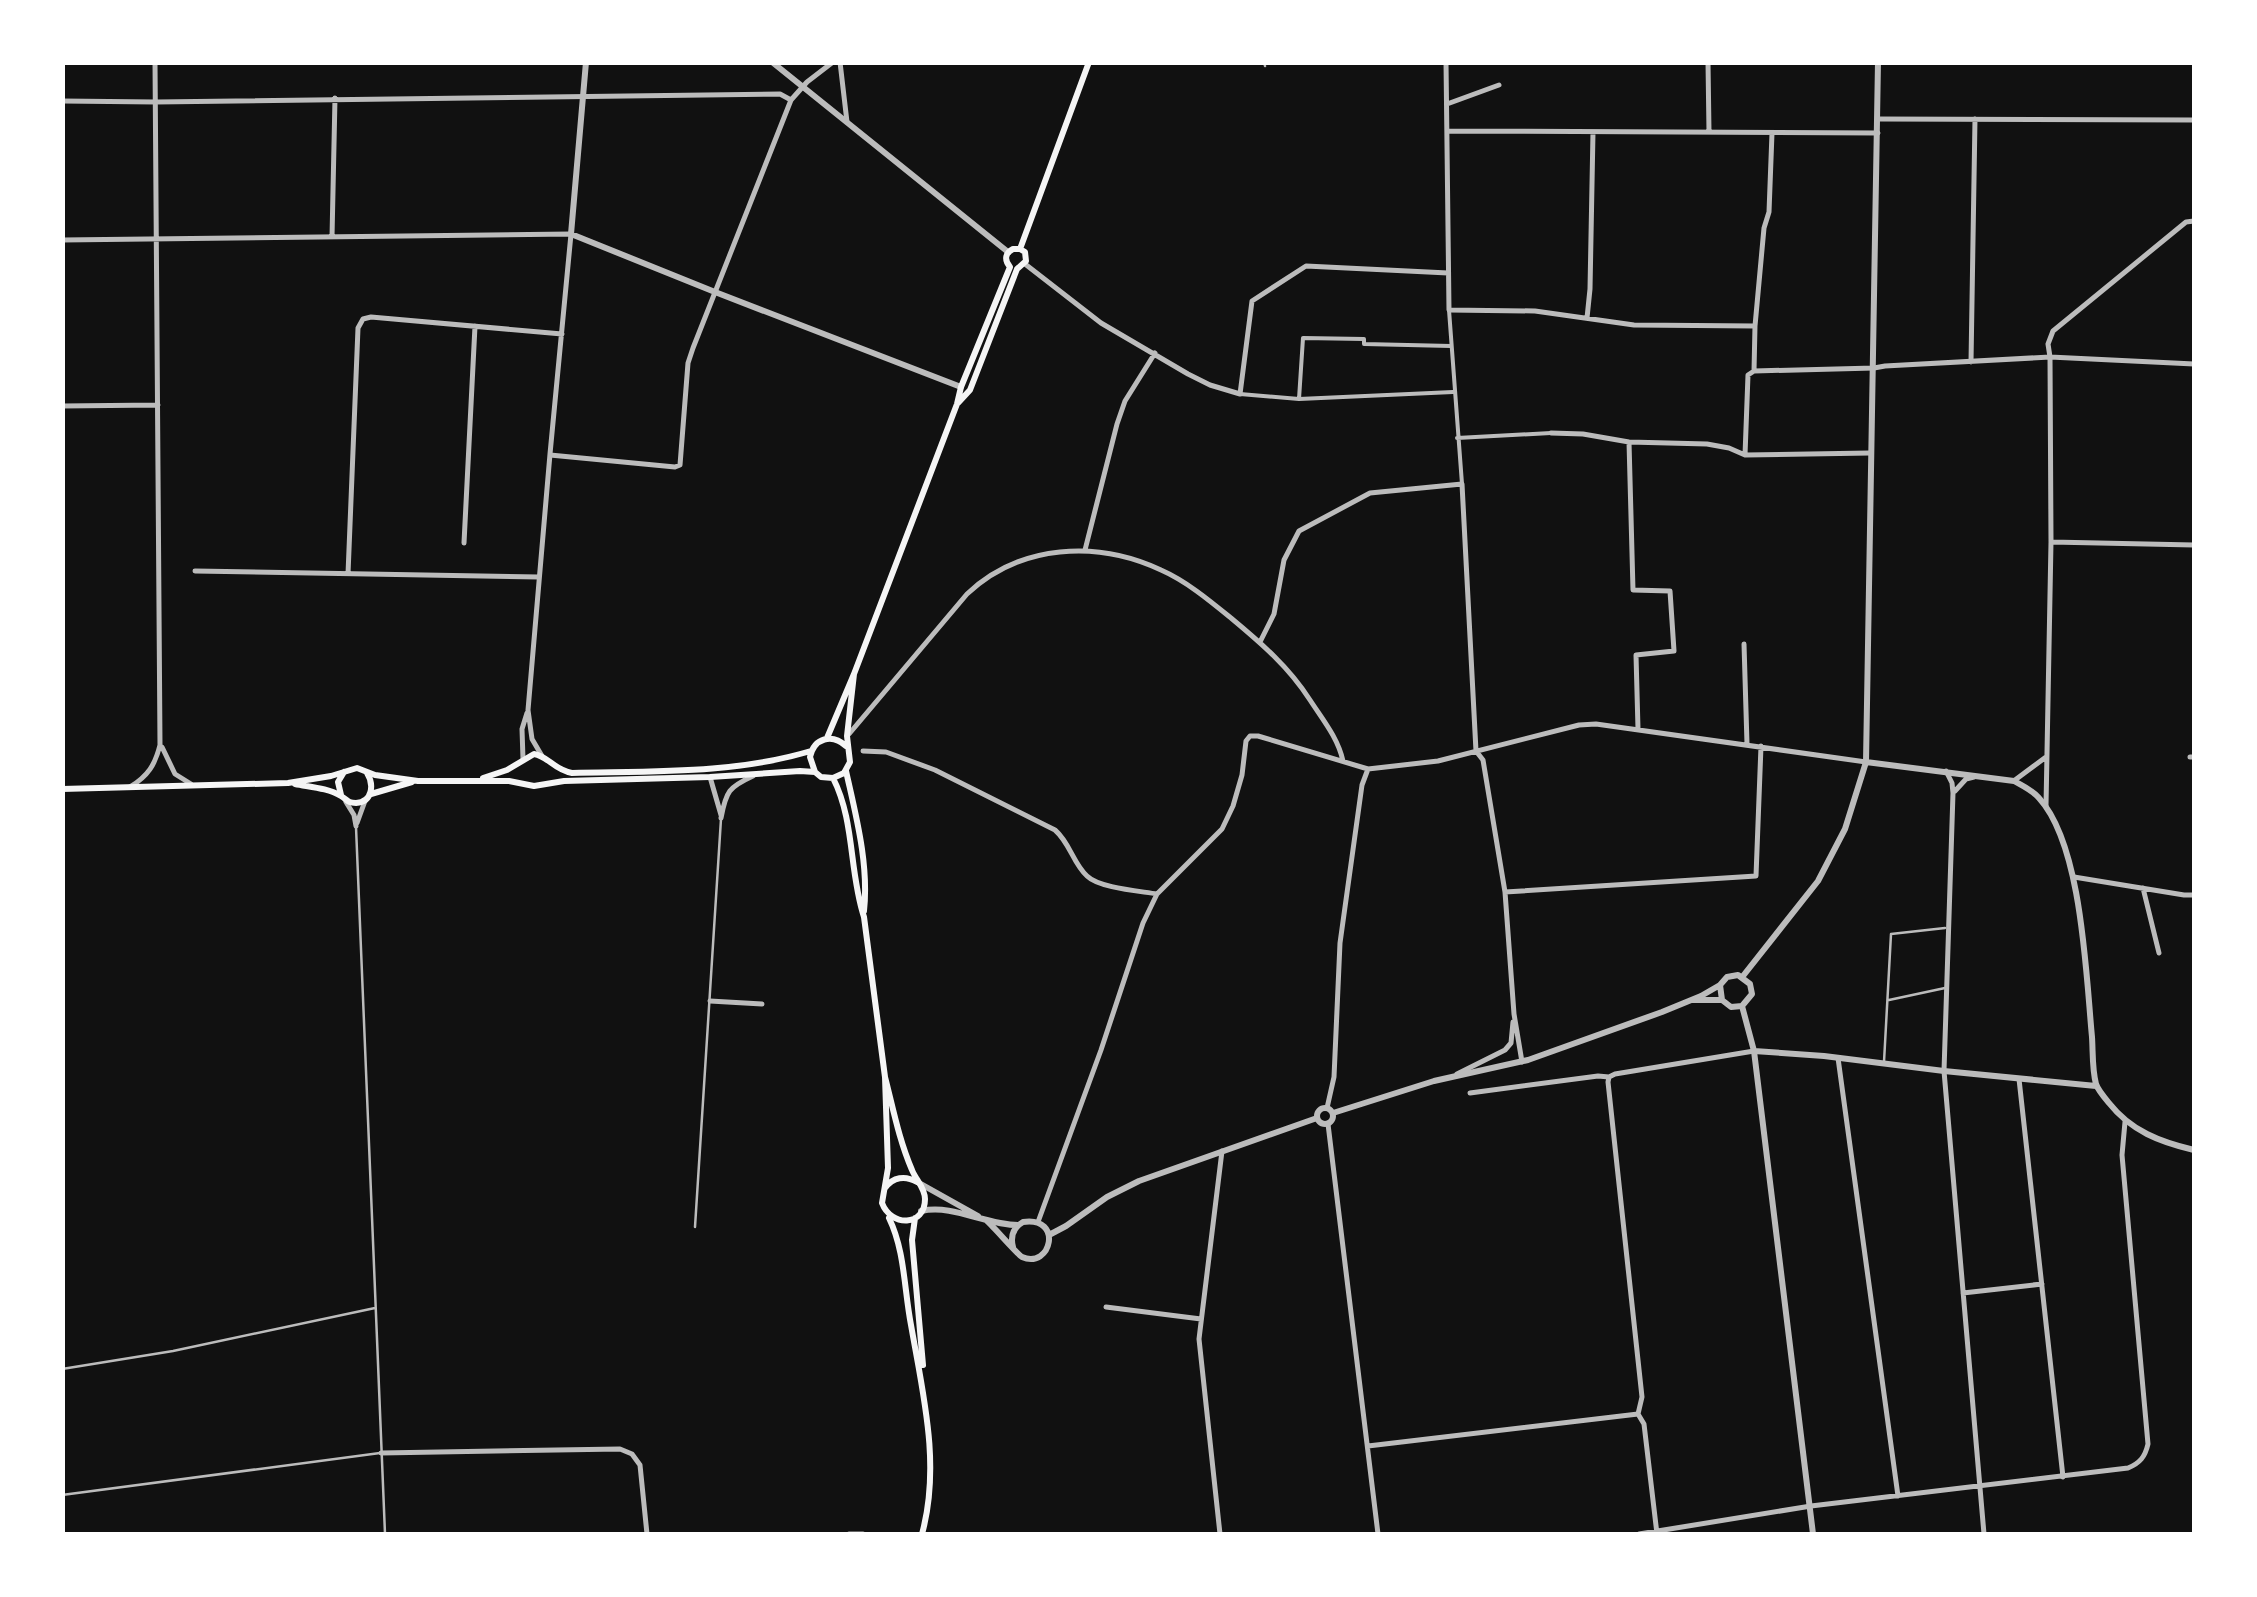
<svg xmlns="http://www.w3.org/2000/svg" width="2257" height="1597" font-family="'Fira Sans Condensed',sans-serif">
  <rect width="100%" height="100%" fill="#111"/>
  <g fill="none" stroke-linecap="round" stroke-linejoin="round">
    <path stroke="#bcbcbc" stroke-width="2.5" d="M1264,62l1,4
      M356,827l29,707
      M1889,1000l56,-12
      M1884,1062l7,-128 54,-6
      M695,1227l26,-408
      M62,1369l111,-18 202,-43
      M62,1495l318,-42"/>
    <path stroke="#bcbcbc" stroke-width="4" d="M1449,310l13,174
      M1240,394l59,5 154,-7
      M1299,399l4,-61 61,1v5l87,2
      M1457,438l94,-5"/>
    <path stroke="#bcbcbc" stroke-width="5" d="M840,62l7,60
      M1446,62l3,248 86,1 99,14 121,1
      M1708,62l1,70
      M62,101l94,1 624,-8 11,6
      M1447,104l52,-19
      M1878,119l316,1
      M1447,131l431,2
      M332,237l3,-139
      M62,240l509,-6 -21,220 -22,256 4,29 10,17
      M1025,264l76,59 87,51 22,11 30,9 12,-93 54,-35 142,7
      M1587,318l3,-29 3,-157
      M1971,362l4,-243
      M1754,371l120,-3 11,-2 165,-9 144,7
      M62,406l96,-1
      M1551,433l32,1 46,8 78,2 22,4 16,7 125,-2
      M1629,442l4,148 37,1 4,60 -38,4 2,74
      M550,455l125,12 5,-2 8,-102 5,-15 98,-248 16,-18 26,-20
      M1745,455l3,-80 6,-4 1,-45 9,-98 5,-16 3,-79
      M2051,542l143,3
      M464,543l11,-217
      M1085,550l32,-126 8,-23 30,-48
      M195,571l344,6
      M348,574l10,-246 5,-9 8,-2 191,17
      M1260,642l14,-28 10,-54 15,-29 71,-38 92,-9 14,267 7,9 22,132 9,122 8,48
      M1744,644l3,100
      M849,734l118,-140c53,-50 130,-54 194,-24 25,11 48,30 70,48 30,25 58,49 79,82 13,20 28,38 33,61
      M162,747l13,27 16,10
      M863,751l23,1 49,18 120,60c15,13 18,33 32,46 12,12 53,15 70,18
      M2190,757h4
      M523,759l-1,-30 5,-16
      M1946,771l6,12 1,10 -9,278 40,463
      M710,777l11,38
      M2015,780l31,-23
      M130,787c18,-11 25,-22 30,-42l-5,-683
      M1955,791l11,-12 8,-2
      M346,802l8,13 2,11
      M2046,806l5,-264 -1,-185 -2,-13 5,-13 133,-109 8,-1
      M721,818c5,-27 8,-31 32,-42
      M357,823l8,-22
      M2074,877l110,18h10
      M2143,888l16,65
      M1505,892l251,-16 5,-130
      M710,1001l52,3
      M1838,1058l60,438
      M1457,1074l48,-24 6,-7 2,-21
      M1609,1077l-1,5 34,315 -4,17 6,10 13,110
      M2019,1079l44,398
      M1470,1093l128,-17 11,1 6,-3 139,-23
      M1327,1108l7,-31 6,-134 22,-158 6,-16
      M1328,1124l50,410
      M1038,1222l63,-172 42,-127 14,-29 65,-65 11,-23 9,-31 4,-34 4,-5h8l110,33 70,-8 141,-36 17,-1 270,38
      M1963,1293l79,-9
      M1106,1307l95,12
      M1368,1446l270,-32
      M381,1453l239,-4 12,5 8,11 7,69
      M849,1534h14
      M1220,1534l-21,-195 23,-188
      M1639,1534l172,-28 317,-38c12,-5 17,-11 20,-24l-26,-289 3,-33"/>
    <path stroke="#bcbcbc" stroke-width="6" d="M586,62l-15,172 144,58 246,95
      M772,62l236,190
      M1866,762l148,19c9,5 18,9 25,17 43,47 47,177 53,239 1,15 0,32 4,47 2,6 8,13 13,19 22,28 51,39 85,47
      M1743,976l75,-95 27,-52 21,-67 12,-700
      M1693,1000h29l9,7 11,-1 10,-12 -2,-10 -12,-9 -11,2 -7,8 2,15
      M1742,1006l12,45 59,483
      M1754,1051l70,5 120,15 152,15
      M1317 1116a8 8 0 1 1 16 0a8 8 0 1 1-16 0Z
      M1333,1113l101,-32 94,-21 134,-48 39,-16 19,-11
      M919,1183l59,33
      M921,1211c33,-7 64,14 97,14
      M987,1221c7,6 30,33 35,36 29,13 42,-41 1,-35 -10,6 -13,14 -10,25
      M1049,1235l17,-9 41,-29 32,-16 178,-63"/>
    <path stroke="#f5f5f5" stroke-width="6" d="M958,403l12,-13 47,-121 9,-8 -1,-9 -5,-3 69,-187
      M827,738l27,-64 103,-270 4,-17 49,-120c-6,-7 -5,-14 3,-18h7
      M846,771c10,45 23,93 18,140
      M815,772l-5,-15c4,-19 22,-24 36,-11
      M483,778l24,-8 27,-16c14,2 20,16 38,19 81,-2 162,1 239,-22
      M833,778c22,43 16,94 31,139l21,160 3,91 -6,35c9,24 43,24 43,-4 0,-11 -9,-19 -13,-29 -13,-30 -19,-62 -27,-93
      M295,784c15,3 33,4 46,12 7,4 6,7 15,7 17,-1 18,-19 11,-30
      M62,789l226,-6 43,-7 26,-8 18,7 43,6h91l25,5 30,-5 146,-4 90,-6 15,1 6,5 12,1 11,-5 6,-11 -3,-26 7,-62
      M371,794l41,-12
      M341,795l-3,-13 6,-10
      M885,1188c8,-11 20,-13 32,-6
      M889,1218c16,33 15,71 22,107 12,69 30,140 11,209
      M915,1218l-3,22 11,125"/>
  </g>
  <rect width="2257" height="1597" fill="none" stroke="#ffffff" stroke-width="130"/>
</svg>
